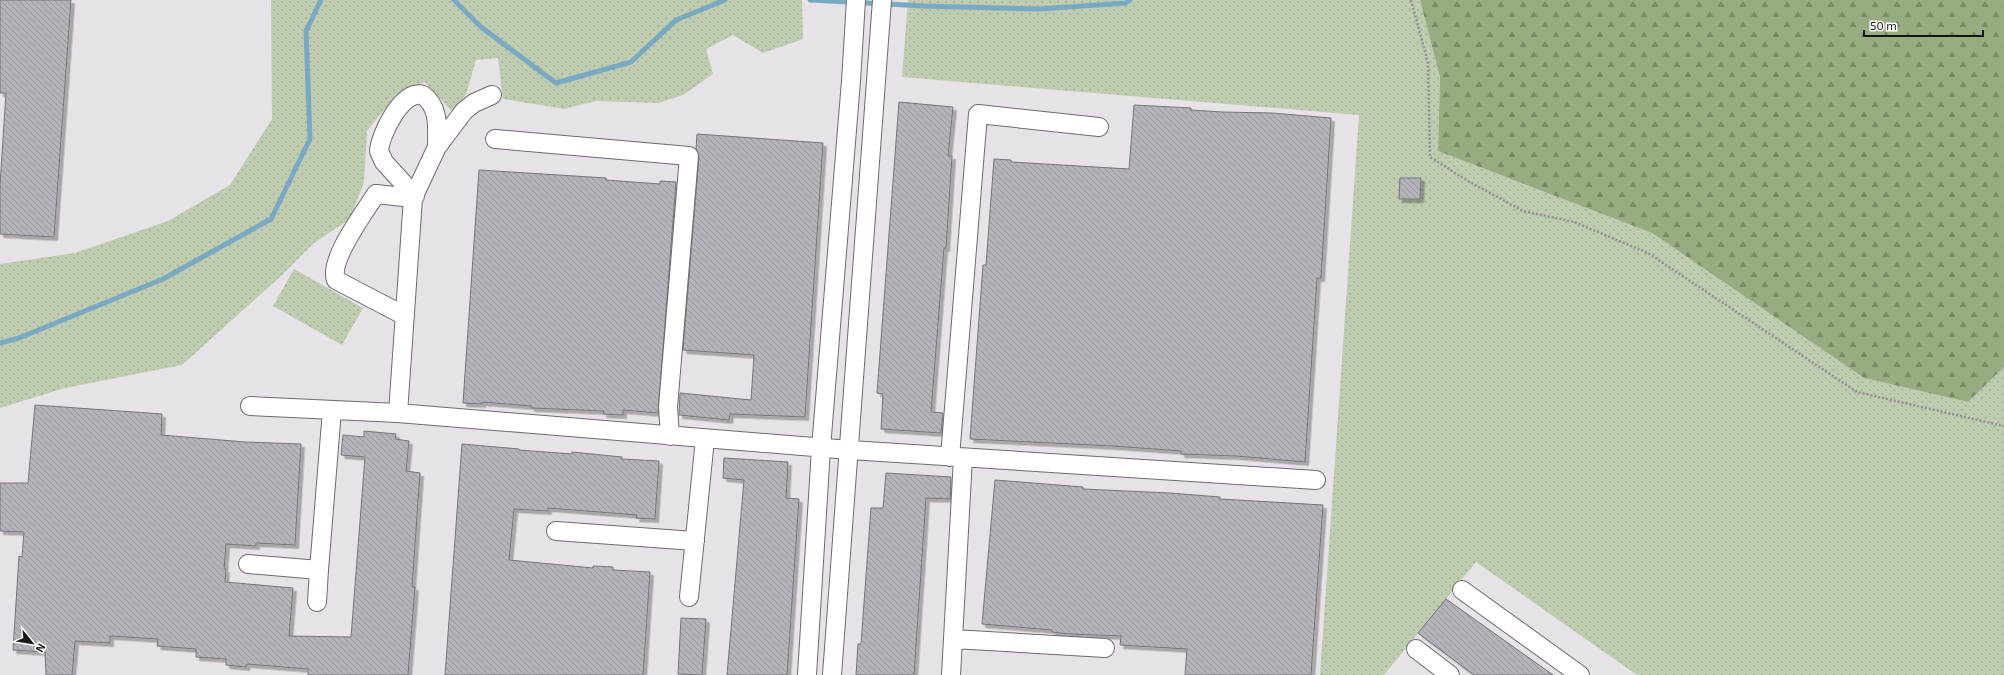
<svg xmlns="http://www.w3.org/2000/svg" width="2004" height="675" font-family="'Exo 2',sans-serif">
  <defs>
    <pattern id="grass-dots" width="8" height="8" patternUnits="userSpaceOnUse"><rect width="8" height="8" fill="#bfccb0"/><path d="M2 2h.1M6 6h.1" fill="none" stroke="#a3ae97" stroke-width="1.8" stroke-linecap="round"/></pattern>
    <pattern id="forest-firs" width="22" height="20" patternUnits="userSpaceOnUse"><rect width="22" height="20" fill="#98ac81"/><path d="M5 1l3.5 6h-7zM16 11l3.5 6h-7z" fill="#7b8b69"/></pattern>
    <pattern id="building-back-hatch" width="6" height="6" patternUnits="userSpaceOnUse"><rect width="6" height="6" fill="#b5b3ba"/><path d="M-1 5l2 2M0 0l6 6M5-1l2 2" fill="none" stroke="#9b999f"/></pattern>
    <filter id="shadow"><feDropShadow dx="3.5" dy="3.5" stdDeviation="0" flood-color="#0004"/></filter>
  </defs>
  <rect width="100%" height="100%" fill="#e7e2e7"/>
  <path fill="url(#grass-dots)" d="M271,0h531l1,39 -40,14 -30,-18 -27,14 7,25 -30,21 -25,8 -62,-2 -32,8 -61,-10 -5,-41 -22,2 -17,59 -34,-37 -28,12 -30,37 -3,51 -14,37 -36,24 -34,34 -98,88 -117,23 -65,20v-144l75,-11 93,-32 62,-36 42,-66z
    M908,0h512l20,77 -2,74 214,82 212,145 104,24 36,-35v308h-367l-161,-113 -92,113h-64l39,-560 -457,-38z
    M294,269l69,39 -21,37 -69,-39z"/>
  <path fill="url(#forest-firs)" d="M1420,0h584v367l-36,35 -104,-24 -212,-145 -214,-82 2,-74z"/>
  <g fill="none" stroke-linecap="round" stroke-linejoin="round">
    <path stroke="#7aa9c4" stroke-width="5" d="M454,0l27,27 75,56 75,-21 45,-42 49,-20
      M810,0l114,6 115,3 87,-6 4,-3
      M0,343l19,-5 144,-59 108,-60 39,-80 -4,-108 15,-31"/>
  </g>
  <path fill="url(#building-back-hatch)" stroke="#75747a" filter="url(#shadow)" d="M0,0h71l-17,237 -54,-3v-49l6,-92h-6z
    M899,102l54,5 -5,49h4l-6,92h-2l-13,164 12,1 -2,20 -60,-4 2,-35 -6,-1z
    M1134,105l57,3v2l31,2 50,1 59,5 -10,160h-4l-12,184 -69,-6 -55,-2v-3l-68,-5 -143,-7 13,-174h3l8,-106 17,1v2l118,7z
    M697,134l126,9 -18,274 -75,-3 -1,6 -50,-5 1,-22 71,7 3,-45 -71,-5 16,-193 -3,-8z
    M479,170l127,8v2l54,4v-3l16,1 -18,231 -35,-3v5l-20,-1 1,-3 -73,-3v-2l-49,-4v2l-19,-1z
    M1400,178h21l-1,21h-21z
    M35,405l127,9 -1,21 84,7 56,2 -6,101 -39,-2v3l-30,-2 -2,25h2l-1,13 68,6 -4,48 62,1 14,-180 -24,-2 2,-20 21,2v-6l32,3 -1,5 14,2 -3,30 14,2 -8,114h3l-7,88h-100v-6l-61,-5 -1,3 -20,-2v-6l-30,-2v-8l-39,-3 1,-7 -48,-3v7l-35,-2 -3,34h-26l-1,-23 -32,-2 6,-94 3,1 2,-25 -24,-1v-48h28z
    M462,444l57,5v1l53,4v-2l50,5v2l37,2 -4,58 -19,-1 1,-3 -89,-7v3l-34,-2 -5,51 84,8v-2l20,1v3l37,2 -7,103h-198z
    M724,458l64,4 -2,36 13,1 -12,176h-60l17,-195 -21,-2z
    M886,473l65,4 -1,22 -24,-1 -12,177h-58l2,-31h3l10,-136h12z
    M995,480l88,7v2l87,4 50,4v2l103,6 -12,170h-126l2,-26 -67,-4 1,-9 -51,-2 -18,-2v-2l-70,-6z
    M1446,599l107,76h-79l-56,-42z
    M681,618l25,1 -4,56 -24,-1z"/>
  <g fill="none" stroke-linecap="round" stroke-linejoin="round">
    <g stroke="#6e6a6f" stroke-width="20">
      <path id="minor" d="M495,139l194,17 -21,251 2,29
        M415,196l-31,-34 -5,-11c1,-16 23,-62 44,-56 17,13 14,32 14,52
        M405,316l-69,-36c-8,-20 29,-68 40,-86l37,4
        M250,406l148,7 452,37 466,30
        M398,413l15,-215 24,-51 27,-36 10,-8 18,-8
        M950,457l28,-343 121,13
        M556,531l139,10
        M248,564l71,6 13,-160
        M1462,590l118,85
        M689,597l16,-158
        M317,602l2,-32
        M953,639l152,9
        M1416,649l34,26
        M807,675l14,-227 30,-367 5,-81
        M832,675l50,-675
        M951,675l12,-217"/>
    </g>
    <path stroke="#938f93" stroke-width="2.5" stroke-dasharray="2 2" stroke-linecap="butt" d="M1411,0l17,63 2,94 38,24 55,30 51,11 74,31 209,139 147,34"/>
    <use href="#minor" stroke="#fff" stroke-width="18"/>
  </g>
  <g transform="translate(32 643) rotate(120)" stroke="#ffffff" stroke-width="3" paint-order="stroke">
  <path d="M0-3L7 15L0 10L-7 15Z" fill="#181618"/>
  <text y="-6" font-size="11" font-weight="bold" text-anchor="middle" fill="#181618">N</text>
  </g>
  <path d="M1864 30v6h119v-6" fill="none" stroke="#181618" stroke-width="2"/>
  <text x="1870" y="30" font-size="12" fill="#181618" stroke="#ffffff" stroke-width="3" paint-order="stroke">50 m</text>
</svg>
